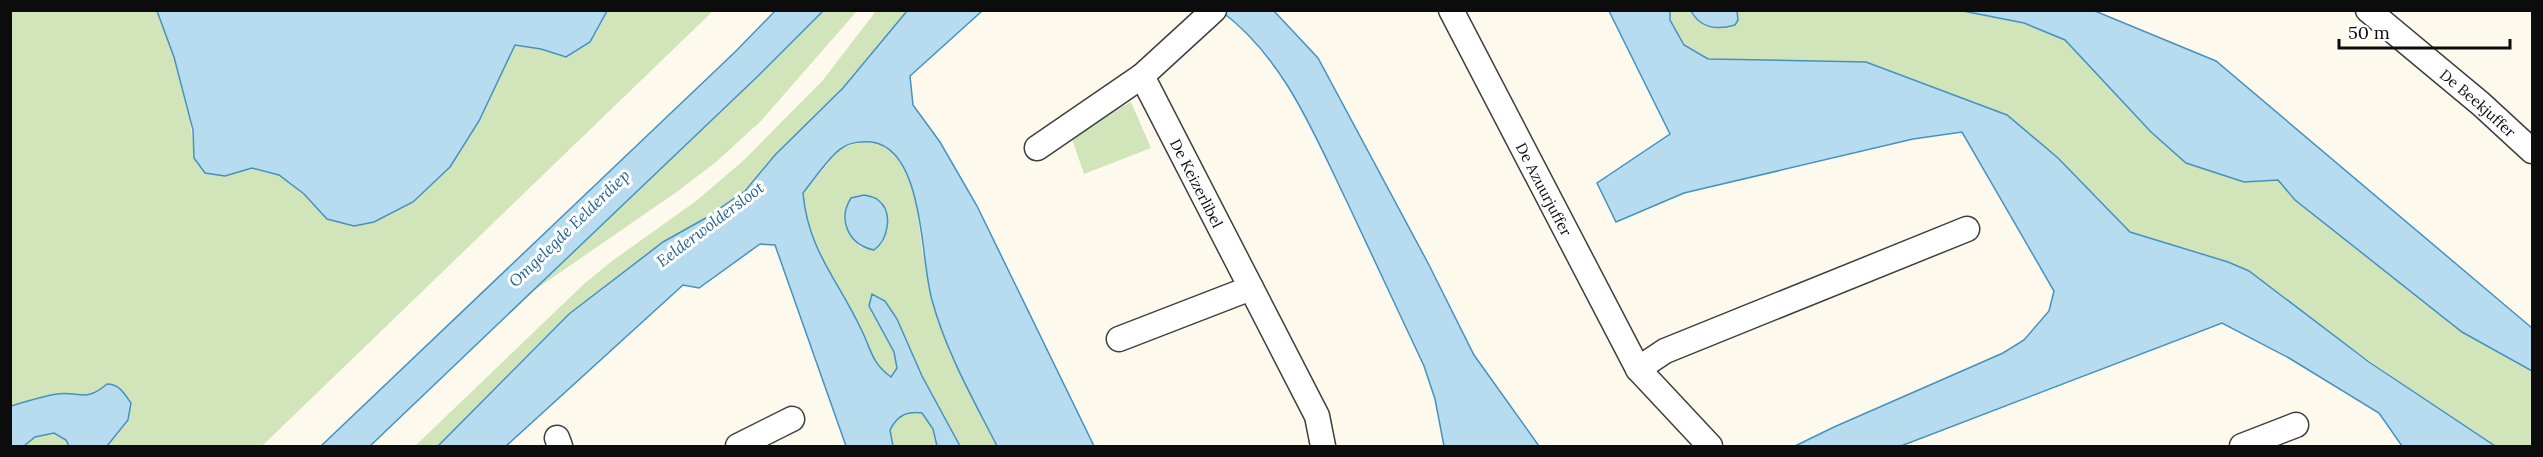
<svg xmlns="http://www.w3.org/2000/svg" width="2543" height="457" font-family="Lora,serif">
  <rect width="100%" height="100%" fill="#fdfaed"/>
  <path fill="#d1e4ba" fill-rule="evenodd" d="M823,10l34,1 -96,110 -45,41 -38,29 -152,105 232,-220z
    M11,11h146c18,47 35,96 37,147l31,18c8,-2 19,-8 27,-8 30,-1 57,31 75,51l152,-98 36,-76 26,4 25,7 24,-14 17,-31h106l-451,435h-155l21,-26 -21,-36c-22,19 -27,7 -50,10 -15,2 -31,8 -46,12z
    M876,11h31l-64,77 -68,67 -30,36 -41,28 -41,23 -94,72 -131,132h-23l169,-162 28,-23 84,-60 48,-41 79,-80z
    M1670,11h21l3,5 44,4 -1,-9h226l61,12 41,17 86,92 93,50 34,-2 17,20 167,132 70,39v75h-37l-8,-3 -259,-181 -98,-30 -34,-36 -230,-134 -158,-3 -24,-14 -14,-25z
    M1131,102l20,46 -67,26 -14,-41z
    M863,141l21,3 20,22 12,30 6,54 26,99 49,97h-37l-38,-70 -25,-57 -13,13 10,20 3,16 -6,9 -13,-10 -16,-36 -47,-84 -9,-25 -3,-29 38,-45zM864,195l14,4 8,12 -25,37 -11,-12 -6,-16z
    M911,412l11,1 11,16 4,17h-44l-3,-16 6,-11z
    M54,433l12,7 3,6h-45l11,-9z"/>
  <path fill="#b7dcf0" stroke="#4592c0" stroke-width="1.5" d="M157,11h450l-17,31 -24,15 -25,-8 -26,-4 -36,76 -29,46 -37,35 -39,20 -20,4 -27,-7 -23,-25 -25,-19 -27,-7 -27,8 -20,-3 -11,-15 -1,-28 -19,-73z
    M775,11h48l-65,65 -388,370h-49l414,-394z
    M907,11h75l-72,65 3,29 27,37 37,64 117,240h-97c-24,-47 -51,-94 -65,-146 -12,-40 -7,-150 -60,-158 -9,-1 -22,0 -30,6 -11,6 -30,34 -39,45 5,58 36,88 59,138 10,21 10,32 29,46l6,-9 -3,-16 -25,-46 3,-12 13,7 12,18 25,57 38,70h-23l-4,-17 -11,-16c-16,-2 -25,3 -32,17l3,16h-47l-71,-201 -15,-1 -61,44 -16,-3 -177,161h-68l131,-132 94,-72 41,-23 41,-28 30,-36 68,-67z
    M1221,11h53l44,47 110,205 46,92 65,91h-95l-9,-47 -11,-33c-25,-54 -51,-108 -76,-162 -34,-70 -63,-145 -127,-193z
    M1609,11h61v9l14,25 24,14 158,3 141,53 51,43 72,74 98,30 21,9 120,91 126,84h-93l-23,-33 -90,-55 -67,-35 -321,123h-106l39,-19 169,-74 21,-13 25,-29 5,-20 -92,-159 -49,7 -229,54 -68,29 -19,-39 73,-49z
    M1691,11h46l1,9 -3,5c-17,5 -34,4 -44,-14z
    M1963,11h132l121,50 316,267v43l-70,-39 -167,-132 -17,-20 -34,2 -58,-19 -35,-31 -86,-92 -41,-17z
    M864,195c4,1 11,2 14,5 16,12 10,40 -4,50 -25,-5 -37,-30 -23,-52z
    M107,384c12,0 17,9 24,19l-3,17 -21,26h-38l-3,-6 -12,-7 -19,4 -11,9h-13v-40c15,-4 31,-10 46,-12 23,-3 28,9 50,-10z"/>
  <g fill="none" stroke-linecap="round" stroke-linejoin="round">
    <g stroke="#3f3f3f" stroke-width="27">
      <g id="minor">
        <path id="s1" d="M1214,10l-72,66 175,340 6,30"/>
        <path id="s2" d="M1451,10l187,359 72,77"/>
        <path id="s3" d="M2368,10l113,94 51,47"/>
        <path d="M1037,148l105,-72"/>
        <path d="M1119,339l132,-51"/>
        <path d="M1638,369l27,-18 302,-122"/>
        <path d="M557,438l3,8"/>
        <path d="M738,446l54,-27"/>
        <path d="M2242,446l54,-21"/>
      </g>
    </g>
    <use href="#minor" stroke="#fff" stroke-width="24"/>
  </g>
  <g text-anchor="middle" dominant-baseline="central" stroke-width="6" stroke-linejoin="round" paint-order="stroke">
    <g font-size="15" fill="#0c0c0c" stroke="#fff">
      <text stroke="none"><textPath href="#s3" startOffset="144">De Beekjuffer</textPath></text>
      <text stroke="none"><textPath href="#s1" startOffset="218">De Keizerlibel</textPath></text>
      <text stroke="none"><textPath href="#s2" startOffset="202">De Azuurjuffer</textPath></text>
    </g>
    <g font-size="16" font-style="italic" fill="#226492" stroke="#fff">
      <text transform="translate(710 224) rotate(-37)">Eelderwoldersloot</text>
      <text transform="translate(569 228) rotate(-44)">Omgelegde Eelderdiep</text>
    </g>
  </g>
  <rect width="2543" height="457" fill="none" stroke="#0c0c0c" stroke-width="24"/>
  <path d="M2339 39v9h171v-9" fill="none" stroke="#0c0c0c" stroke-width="3"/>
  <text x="2348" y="39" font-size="18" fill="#0c0c0c" stroke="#ffffff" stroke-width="4.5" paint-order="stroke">50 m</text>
</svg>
